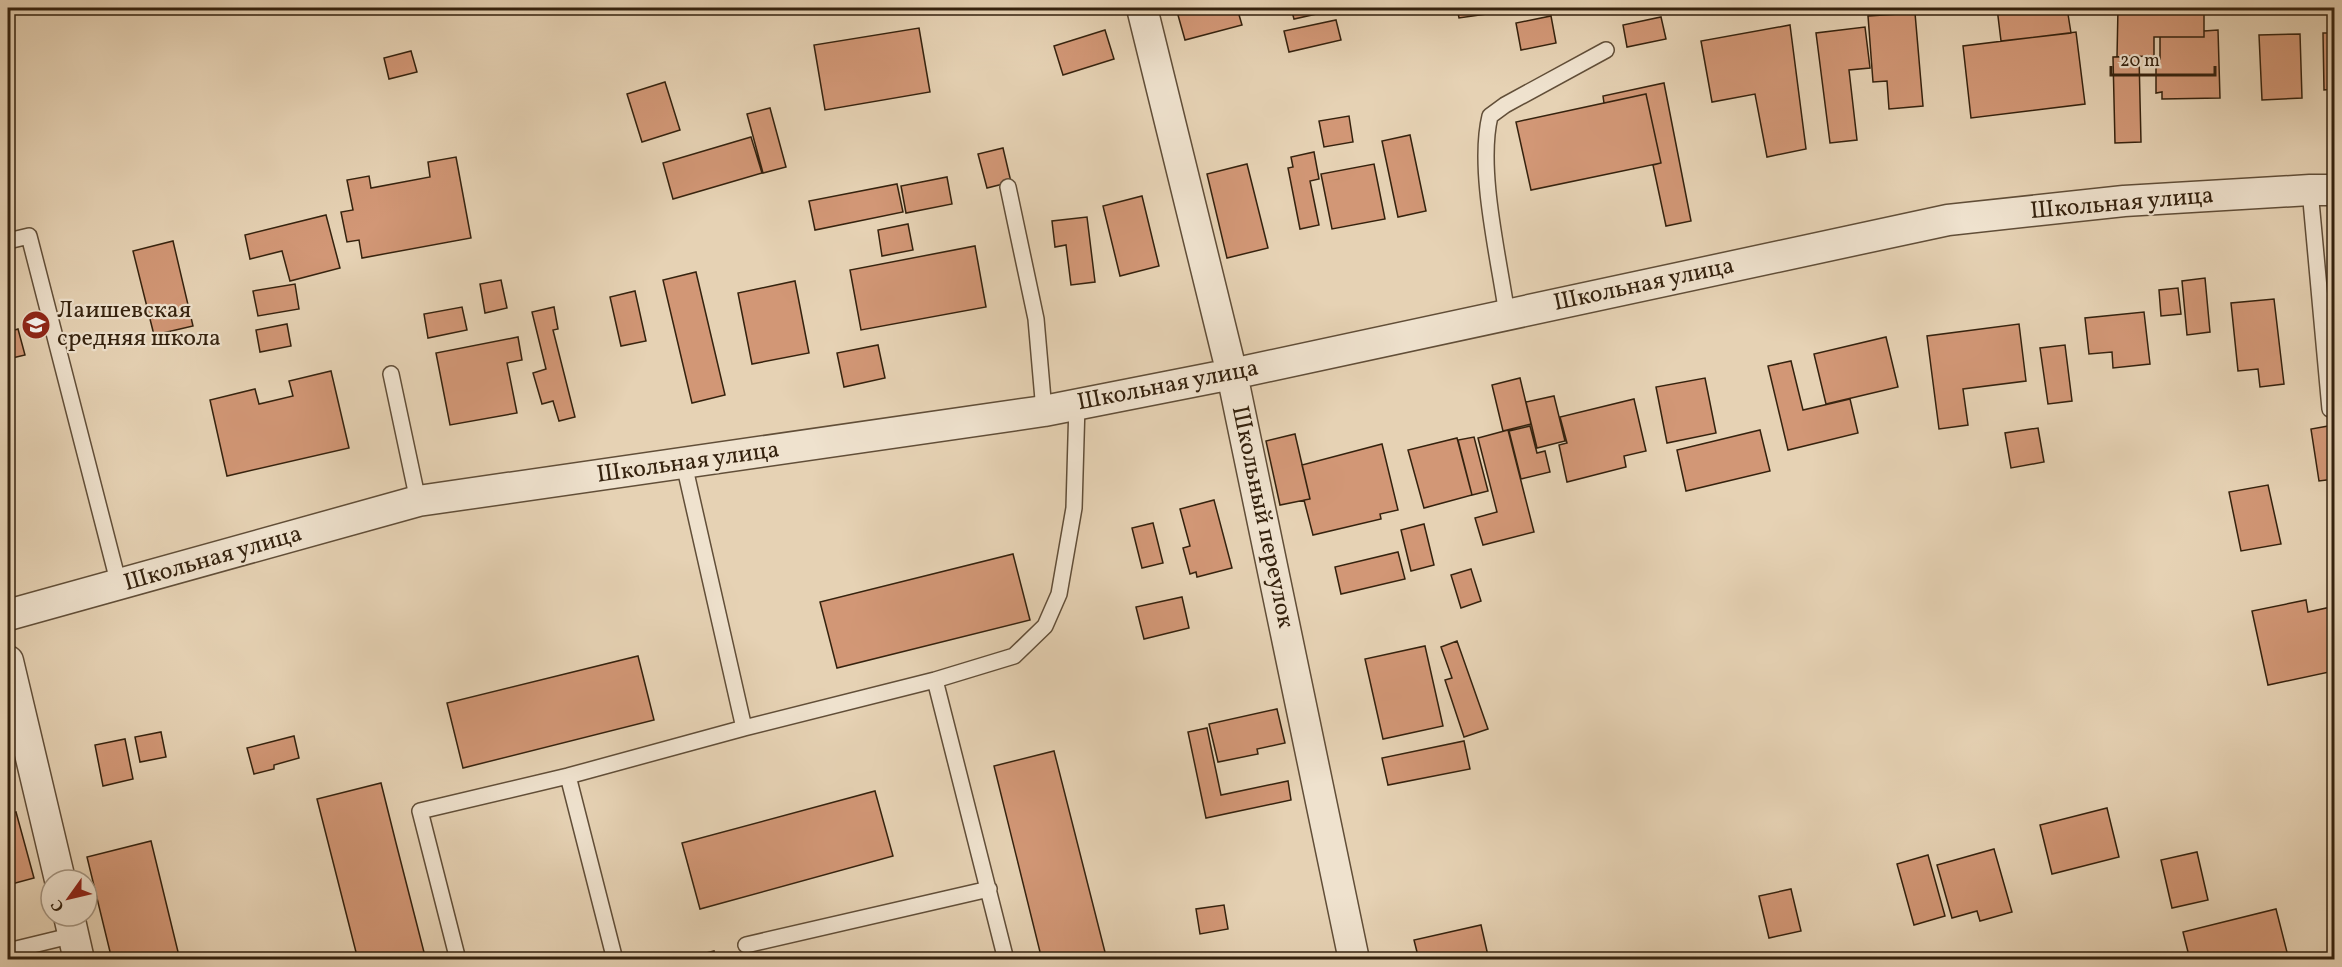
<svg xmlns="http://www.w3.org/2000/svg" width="2342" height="967" font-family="Vollkorn,serif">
  <rect width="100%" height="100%" fill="#e6d2b4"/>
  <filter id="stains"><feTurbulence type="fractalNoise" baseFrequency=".00333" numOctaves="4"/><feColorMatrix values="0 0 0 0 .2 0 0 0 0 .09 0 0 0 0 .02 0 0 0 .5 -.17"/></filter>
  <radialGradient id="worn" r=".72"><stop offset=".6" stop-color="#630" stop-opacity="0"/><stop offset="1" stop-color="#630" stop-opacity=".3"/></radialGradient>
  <path fill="#d29776" stroke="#35220e" stroke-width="1.5" d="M1176,8h61l5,17 -57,15z
    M1291,8h52l-49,11z
    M1457,8h28l1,6 -27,4z
    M1997,8h70l4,25 -70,8z
    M2118,8h86v29h-50v19l-37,1z
    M1915,13l8,93 -34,3 -2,-28 -14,1 -5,-66z
    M1551,16l5,27 -35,7 -5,-27z
    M1661,17l5,22 -39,8 -4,-22z
    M1336,20l5,20 -52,12 -5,-21z
    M1790,25l16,124 -39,8 -12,-63 -43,8 -11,-61z
    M1865,27l5,41 -21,2 8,70 -27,3 -14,-110z
    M919,28l11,64 -105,18 -11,-65z
    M1105,30l9,29 -51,16 -9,-29z
    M2218,30l2,68 -58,1v-7l-6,1v-34h4v-22h44v-6z
    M2076,32l9,72 -114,14 -8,-72z
    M2323,33h11v56l-10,1z
    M2300,34l2,64 -40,2 -3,-65z
    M411,51l6,21 -28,7 -5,-21z
    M2139,56l2,86 -26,1 -2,-86z
    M665,82l15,48 -38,12 -15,-48z
    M1664,83l27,138 -25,5 -13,-61 8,-2 -15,-69 -42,9 -1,-7z
    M1646,94l15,69 -130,27 -15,-68z
    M770,108l16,59 -23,6 -16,-59z
    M1349,116l4,26 -29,5 -5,-26z
    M1410,135l16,76 -28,6 -16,-76z
    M751,137l11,36 -89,26 -10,-36z
    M1003,148l8,34 -24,6 -9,-34z
    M1314,152l5,27 -9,2 9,44 -19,4 -12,-61 5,-1 -2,-10z
    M456,157l15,81 -109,20 -3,-18 -12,2 -6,-30 12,-2 -6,-30 22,-4 2,12 59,-11 -2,-15z
    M1247,164l21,84 -41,10 -20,-84z
    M1374,164l11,55 -53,10 -11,-55z
    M947,177l5,27 -46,9 -5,-27z
    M897,184l6,28 -88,18 -6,-29z
    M1142,196l17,70 -39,10 -17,-70z
    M326,215l14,53 -50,13 -8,-30 -32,8 -5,-24z
    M1087,217l8,65 -24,3 -5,-40 -11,2 -3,-26z
    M908,224l5,26 -31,6 -4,-26z
    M173,241l20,85 -39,9 -21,-84z
    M975,246l11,61 -125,23 -11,-60z
    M696,272l29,123 -33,8 -29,-123z
    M2205,278l5,54 -23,3 -5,-54z
    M501,280l6,28 -22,5 -5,-29z
    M795,281l14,72 -57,11 -14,-71z
    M295,284l4,25 -41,7 -5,-25z
    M2178,288l3,26 -20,2 -2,-26z
    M635,291l11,50 -25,5 -11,-49z
    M2274,299l10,85 -24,3 -2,-18 -20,2 -7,-68z
    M462,307l5,23 -39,8 -4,-24z
    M554,307l4,22 -5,1 22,87 -16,4 -6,-20 -11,3 -9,-31 13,-4 -14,-57z
    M2144,312l6,52 -37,4 -1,-16 -23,2 -4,-36z
    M287,324l4,22 -31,6 -4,-22z
    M2019,324l7,57 -63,8 5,36 -29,4 -12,-93z
    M18,329l7,26 -17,4v-27z
    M518,337l4,23 -15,3 10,50 -67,12 -14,-72z
    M1886,337l12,50 -72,17 -12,-50z
    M878,345l7,33 -41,9 -7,-34z
    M2065,345l7,56 -24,3 -8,-56z
    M1791,361l12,49 47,-11 8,34 -70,17 -20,-84z
    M331,371l18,77 -122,28 -17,-76 45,-11 4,15 34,-8 -4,-15z
    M1520,378l11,46 -28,7 -11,-46z
    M1705,378l11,55 -49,10 -11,-56z
    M1554,396l11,45 -28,7 -11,-46z
    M1634,399l12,52 -22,5 2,11 -59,15 -8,-37 8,-2 -7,-26z
    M2334,425v54l-15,2 -8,-52z
    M1530,426l7,27 8,-2 5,21 -29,7 -12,-48z
    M2038,428l6,34 -33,6 -6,-35z
    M1508,430l26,102 -51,13 -8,-27 22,-6 -19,-74z
    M1760,430l10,41 -84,20 -9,-41z
    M1295,434l15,65 -30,6 -14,-64z
    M1474,437l14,54 -16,4 -14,-55z
    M1457,438l15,57 -48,13 -16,-58z
    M1382,444l16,66 -18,4 1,5 -68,16 -9,-35 6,-1 -8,-34z
    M2268,485l13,59 -40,7 -12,-59z
    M1214,500l18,68 -35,9 -1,-5 -6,2 -7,-26 7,-2 -10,-37z
    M1153,523l10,40 -21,5 -10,-40z
    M1424,524l10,41 -23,6 -10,-41z
    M1398,552l7,27 -64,15 -6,-27z
    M1013,554l17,66 -193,48 -17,-66z
    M1471,569l10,32 -20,7 -10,-33z
    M1182,597l7,31 -45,11 -8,-32z
    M2306,600l2,12 23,-5 3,16v48l-66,14 -16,-74z
    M1457,641l31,88 -24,8 -19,-57 7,-2 -11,-31z
    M1425,646l18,80 -60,13 -18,-80z
    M638,656l16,64 -191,48 -16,-65z
    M1277,709l8,34 -28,6 1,5 -40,8 -9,-38z
    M1207,728l14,67 67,-14 3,19 -85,18 -18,-86z
    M161,732l5,25 -26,5 -5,-25z
    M294,736l5,22 -25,7v4l-20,5 -7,-26z
    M125,739l8,40 -30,7 -8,-41z
    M1464,741l6,28 -82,16 -6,-27z
    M1054,751l53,209h-65l-48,-194z
    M381,783l15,60 30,117h-68l-41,-161z
    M875,791l18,65 -193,53 -18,-66z
    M2107,808l12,49 -67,17 -12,-49z
    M16,812l18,66 -26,7v-71z
    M151,841l29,119h-68l-25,-103z
    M1994,849l18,63 -32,9 -3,-10 -25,7 -15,-53z
    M2197,852l11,48 -36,8 -11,-48z
    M1928,855l17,61 -31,9 -17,-61z
    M1791,889l10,42 -32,7 -10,-42z
    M1224,905l4,24 -28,5 -4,-25z
    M2276,909l13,51h-99l-7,-28z
    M1481,925l8,35h-70l-5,-20z
    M714,951l2,9h-36z"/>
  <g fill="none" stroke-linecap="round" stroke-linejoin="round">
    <g stroke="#614e38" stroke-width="18">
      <path id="lane" d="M1008,187l28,132 8,92
        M2310,190l20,219
        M8,241l21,-5 90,349
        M1507,315c-8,-57 -30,-145 -17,-199l15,-11 101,-55
        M391,374l27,127
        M935,680l71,280
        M744,728l191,-48 79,-24 31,-30 14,-32 15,-86 3,-104
        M568,776l47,184
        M746,945l243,-56
        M8,951l66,-16
        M458,960l-38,-149 148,-35 176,-48 -60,-264"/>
    </g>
    <g stroke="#614e38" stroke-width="33">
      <path id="street" d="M1142,8l90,366 122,586
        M8,615l410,-114 626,-90 188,-37 716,-154 176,-19 186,-11h24
        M8,661l52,219
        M69,916l10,44"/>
    </g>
    <use href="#lane" stroke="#efe2ce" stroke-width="15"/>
    <use href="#street" stroke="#efe2ce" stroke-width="30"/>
  </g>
  <defs>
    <g id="school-disc" transform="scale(1.5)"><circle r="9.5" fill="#8f2418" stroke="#efe2ce"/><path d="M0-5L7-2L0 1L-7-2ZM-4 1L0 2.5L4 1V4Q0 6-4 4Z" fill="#fff"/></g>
  </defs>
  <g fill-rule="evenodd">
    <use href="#school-disc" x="36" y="325"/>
  </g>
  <g text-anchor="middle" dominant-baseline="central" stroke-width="4.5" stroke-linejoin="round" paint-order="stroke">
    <g font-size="24" fill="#35220e" stroke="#efe2ce">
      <text transform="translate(2122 204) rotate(-5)">Школьная улица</text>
      <text transform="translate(1644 285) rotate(-12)">Школьная улица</text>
      <text transform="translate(1168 386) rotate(-11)">Школьная улица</text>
      <text transform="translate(688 463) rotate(-8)">Школьная улица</text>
      <text transform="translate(1262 517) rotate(78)">Школьный переулок</text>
      <text transform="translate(213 559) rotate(-16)">Школьная улица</text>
    </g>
    <g font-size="24" fill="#35220e" stroke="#efe2ce" text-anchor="start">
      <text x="57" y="311">Лаишевская<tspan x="57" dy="28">средняя школа</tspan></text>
    </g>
  </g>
  <rect width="2342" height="967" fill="none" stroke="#e6d2b4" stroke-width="30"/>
  <rect x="9" y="9" width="2324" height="949" fill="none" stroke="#35220e" stroke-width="3"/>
  <rect x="15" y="15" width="2312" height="937" fill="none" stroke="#35220e" stroke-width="1.5"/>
  <g transform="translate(69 898) rotate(236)"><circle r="28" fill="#efe2ce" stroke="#a59581" stroke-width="1.5"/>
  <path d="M0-4.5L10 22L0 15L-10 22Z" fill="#8f2418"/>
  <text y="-9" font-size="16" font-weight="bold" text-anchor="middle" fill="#35220e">С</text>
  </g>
  <path d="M2111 66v9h104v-9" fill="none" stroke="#35220e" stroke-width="3"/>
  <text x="2120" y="66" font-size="18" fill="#35220e" stroke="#efe2ce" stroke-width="4.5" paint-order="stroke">20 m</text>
  <rect width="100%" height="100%" filter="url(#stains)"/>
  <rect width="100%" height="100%" fill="url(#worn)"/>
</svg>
